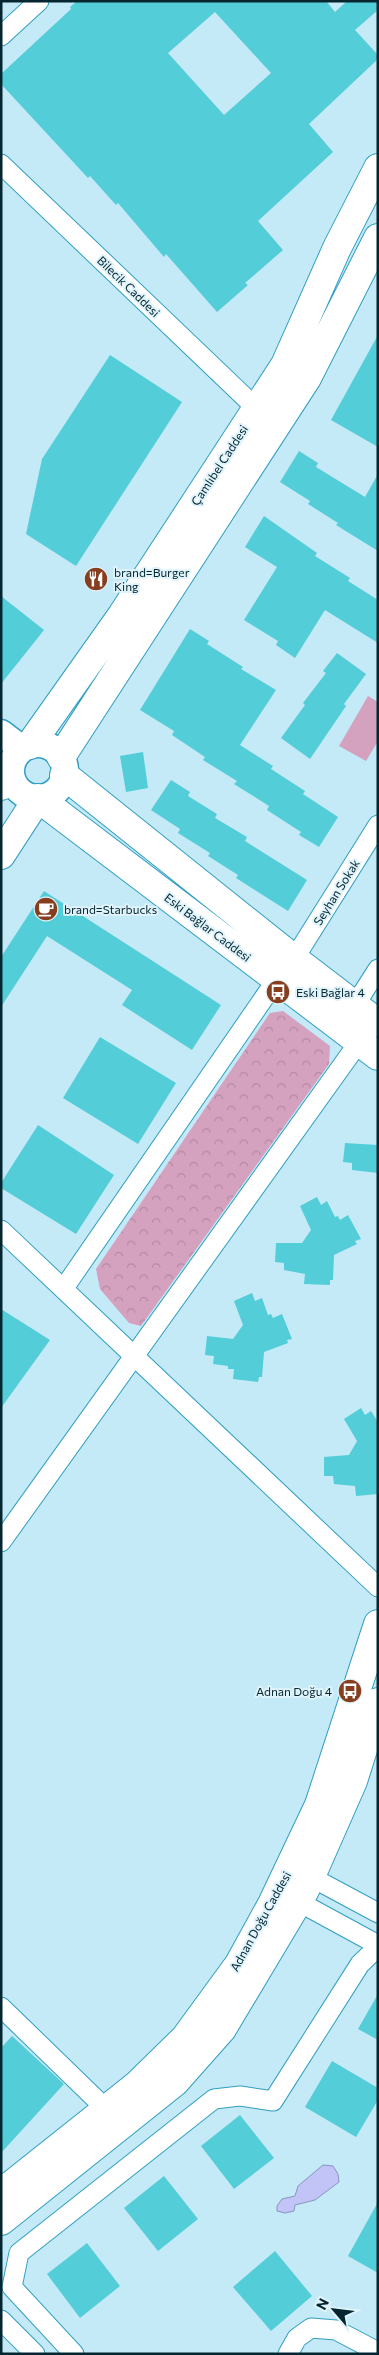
<svg xmlns="http://www.w3.org/2000/svg" width="379" height="2355" font-family="Commissioner,sans-serif">
  <defs>
    <pattern id="park-crowns" width="20" height="18" patternUnits="userSpaceOnUse" patternTransform="scale(1.25)"><rect width="20" height="18" fill="#d4a1bf"/><path d="M2 6a3 3 0 1 1 6 0M12 15a3 3 0 1 1 6 0" fill="none" stroke="#b48aa5"/></pattern>
  </defs>
  <rect width="100%" height="100%" fill="#c4e9f7"/>
  <path fill="#d4a1bf" d="M368,696l10,6v39l-12,20 -27,-15z"/>
  <path fill="url(#park-crowns)" d="M283,1011l47,35 -1,18 -188,262 -12,-3 -29,-34 -4,-20 174,-256z"/>
  <path fill="#c2c4f7" stroke="#8995bc" d="M323,2165l10,1 5,8 1,8 -24,18 -20,5 -1,6 -9,2 -8,-2v-5l5,-7 13,-3 3,-10z"/>
  <path fill="#53cdd7" fill-rule="evenodd" d="M77,1h249l9,11 12,-11h31v9l-23,20 23,25v4l-69,65 24,28 -75,69 25,29 -38,33 3,2 -31,27 -51,-58 -2,3 -46,-54 -2,2 -26,-29 -2,2 -87,-94v-10l70,-65 -1,-2zM215,12l56,61 -47,42 -56,-62z
    M378,335v112l-47,-27z
    M110,355l72,47 -106,164 -50,-32 16,-75z
    M299,451l19,12 -2,4 49,30 13,-23v77l-42,-26 2,-2 -30,-19 2,-3 -30,-19z
    M264,516l53,37 -2,3 35,22 -2,3 30,19v43l-53,-33 -30,48 -19,-13 2,-4 -34,-21 33,-53 -32,-20z
    M1,596l43,34 -43,54z
    M190,629l19,12 -2,3 36,23 -2,2 35,21 -36,55 33,21 -2,3 34,22 -2,3 35,23 -19,30 -20,-12 2,-3 -34,-22 2,-4 -35,-22 3,-3 -34,-21 2,-3 -33,-22 2,-4 -34,-21z
    M337,653l29,21 -22,30 2,2 -36,53 -29,-21 24,-33 -2,-2 23,-30 -3,-2z
    M143,752l5,36 -22,4 -6,-36z
    M171,780l19,12 -2,4 29,18 -2,4 32,19 -2,4 62,39 -19,31 -52,-33 2,-3 -30,-19 2,-3 -32,-20 2,-4 -29,-19z
    M44,891l177,114 -29,45 -70,-45 10,-15 -85,-54 -46,71v-50z
    M100,1037l76,46 -38,61 -75,-46z
    M38,1125l76,50 -38,59 -75,-46v-5z
    M345,1143l33,2v28l-26,-3v-7l-9,-1z
    M317,1197l4,8 6,-4 8,16 3,-1 2,4 8,-5 13,24 -6,2 2,3 -23,11 -1,25h-3v5l-26,-1 1,-10 -21,-4v-7l-9,-1 1,-19h26l9,-13 -11,-24z
    M252,1293l3,8 7,-3 6,17 3,-1 2,4 9,-4 10,25 -5,1 1,3 -24,9 -2,25h-3l-1,5 -25,-3 1,-10h-6v-3l-15,-2 1,-8 -9,-1 2,-19 26,3 10,-14 -9,-24z
    M1,1309l49,31 -49,68z
    M361,1408l4,7 6,-4 7,11v72l-22,2 -1,-10 -21,-2 -1,-8h-9v-19l25,-2 8,-14 -13,-22z
    M378,1994v46l-20,-11z
    M12,2036l52,48 -63,69v-105z
    M332,2061l46,27v12l-22,37 -51,-30z
    M240,2115l34,43 -40,31 -33,-43z
    M164,2176l34,43 -40,32 -34,-43z
    M378,2202v71l-30,-17z
    M87,2243l33,43 -40,32 -33,-44z
    M275,2251l37,45 -41,35 -38,-44z"/>
  <g fill="none" stroke-linecap="round" stroke-linejoin="round">
    <g stroke="#309fc1" stroke-width="21">
      <path id="street" d="M1,36l38,-35
        M1,164l255,244
        M294,959l84,-134
        M355,1005l23,-36
        M1,1230l377,357
        M64,1288l213,-309
        M1,1542l358,-500
        M311,1877l67,36
        M299,1902l79,43
        M1,2007l105,102
        M1,2320l34,34
        M74,2354l-62,-67 7,-34 195,-154 26,-3 33,5 87,-137 18,-17
        M288,2354l9,-16 14,-10 25,2 42,22"/>
    </g>
    <g stroke="#309fc1" stroke-width="29">
      <path id="secondary" d="M1,733l21,16
        M11 771a27 27 0 1 1 54 0a27 27 0 1 1-54 0Z"/>
    </g>
    <g stroke="#309fc1" stroke-width="30">
      <path id="primary" d="M30,745l92,-130 163,-250 52,-117 41,-80
        M61,757l246,-379 71,-140
        M64,775l230,184 84,64
        M1,786l9,-15
        M1,855l37,-57 340,258
        M1,2193l136,-108 48,-47 54,-74 33,-60 47,-99 59,-181
        M1,2221l174,-139 47,-53 83,-139 48,-109 25,-79"/>
    </g>
    <use href="#street" stroke="#fff" stroke-width="19"/>
    <use href="#secondary" stroke="#fff" stroke-width="26"/>
    <use href="#primary" stroke="#fff" stroke-width="28"/>
  </g>
  <defs>
    <g id="restaurant-disc" transform="scale(1.25)"><circle r="9.5" fill="#863e1e" stroke="#e0f3fa"/><path d="M-5-6h1v4h1v-4h1v4h1v-4h1v5L-1.5 .5V6h-2V.5L-5-1ZM5-6V6H3V1.5H1.5Q1.5-4 5-6Z" fill="#fff"/></g>
    <g id="cafe-disc" transform="scale(1.25)"><circle r="9.5" fill="#863e1e" stroke="#e0f3fa"/><path d="M-5.5-4.5H6V0H3Q3 3.5 0 3.5H-2.5Q-5.5 3.5-5.5 0ZM3-3.2v2h1.7v-2ZM-6 4.5H4V6H-6Z" fill="#fff"/></g>
    <g id="bus-disc" transform="scale(1.25)"><circle r="9.5" fill="#863e1e" stroke="#e0f3fa"/><path d="M-5-6H5V4H4V6H2V4H-2V6H-4V4H-5ZM-3.5-4V0h7V-4ZM-3.5 1.2v1.5H-2V1.2ZM2 1.2v1.5H3.5V1.2Z" fill="#fff"/></g>
  </defs>
  <g fill-rule="evenodd">
    <use href="#restaurant-disc" x="96" y="579"/>
    <use href="#cafe-disc" x="46" y="909"/>
    <use href="#bus-disc" x="278" y="992"/>
    <use href="#bus-disc" x="350" y="1691"/>
  </g>
  <g text-anchor="middle" dominant-baseline="central" stroke-width="4" stroke-linejoin="round" paint-order="stroke">
    <g font-size="12" fill="#032631" stroke="#e0f3fa">
      <text transform="translate(129 286) rotate(44)">Bilecik Caddesi</text>
      <text transform="translate(219 465) rotate(-57)">Çamlıbel Caddesi</text>
      <text transform="translate(336 892) rotate(-58)">Seyhan Sokak</text>
      <text transform="translate(208 927) rotate(37)">Eski Bağlar Caddesi</text>
      <text transform="translate(260 1921) rotate(-61)">Adnan Doğu Caddesi</text>
    </g>
    <g font-size="12" fill="#032631" stroke="#e0f3fa" text-anchor="start">
      <text x="114" y="572">brand=Burger<tspan x="114" dy="14">King</tspan></text>
      <text x="64" y="909">brand=Starbucks</text>
      <text x="296" y="992">Eski Bağlar 4</text>
      <text x="332" y="1691" text-anchor="end">Adnan Doğu 4</text>
    </g>
  </g>
  <rect width="379" height="2355" fill="none" stroke="#032631" stroke-width="5"/>
  <g transform="translate(334 2310) rotate(298)" stroke="#e0f3fa" stroke-width="4" paint-order="stroke">
  <path d="M0-4L9 19L0 12L-9 19Z" fill="#032631"/>
  <text y="-8" font-size="14" font-weight="bold" text-anchor="middle" fill="#032631">N</text>
  </g>
</svg>
